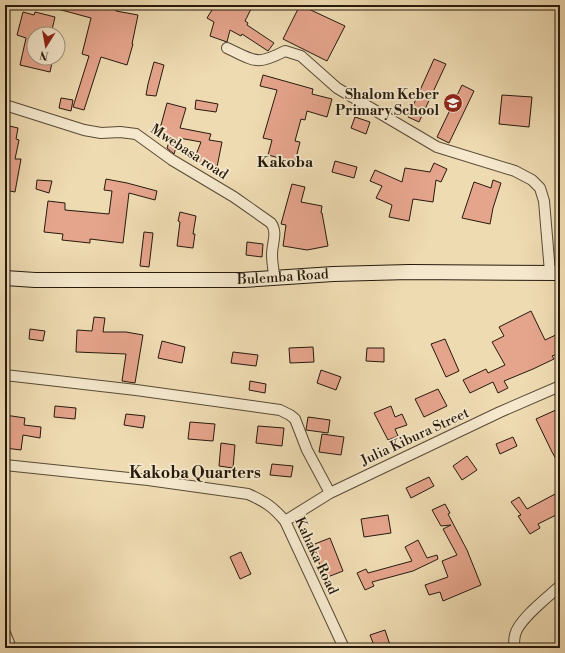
<svg xmlns="http://www.w3.org/2000/svg" width="565" height="653" font-family="'Libre Bodoni',serif">
  <rect width="100%" height="100%" fill="#efdbb2"/>
  <filter id="stains"><feTurbulence type="fractalNoise" baseFrequency=".005" numOctaves="4"/><feColorMatrix values="0 0 0 0 .2 0 0 0 0 .09 0 0 0 0 .02 0 0 0 .5 -.17"/></filter>
  <radialGradient id="worn" r=".72"><stop offset=".6" stop-color="#630" stop-opacity="0"/><stop offset="1" stop-color="#630" stop-opacity=".3"/></radialGradient>
  <path fill="#e5a48c" stroke="#251a0c" d="M55,5h62l-1,6 22,4 -6,29h1l-6,21 -26,-8 -17,53 -11,-3 16,-51 -7,-2 9,-36 -37,-10z
    M215,5h38l-8,16 3,2 -1,2 27,18 -6,8 -26,-17 -1,2 -11,-6 -3,12 -17,-6 4,-14 -7,-4z
    M300,5l45,21 -18,35 -44,-22z
    M23,12l11,3 1,-3 20,5 -4,17h-17v24h19l-3,14 -30,-7 6,-27 -9,-3z
    M434,59l12,5 -27,58 -11,-5z
    M154,62l10,3 -8,31 -10,-1 2,-11z
    M263,75l50,14 -1,5 20,5 -5,18 -20,-6 -2,9 -4,-1 -6,22 5,1 -5,20 -27,-7 4,-15 -9,-2 14,-48 -17,-4z
    M462,85l12,6 -25,52 -12,-6z
    M502,95l30,2 -3,30 -30,-3z
    M61,98l12,2 -2,11 -12,-3z
    M196,100l22,4 -2,8 -21,-3z
    M167,103l19,5 -6,20 31,6 -2,6 13,2 -5,25 -13,-3 -10,-4 7,-18 -22,-4 -5,16 -7,-6 4,-11 -18,-4 2,-10 6,2z
    M355,117l15,5 -4,12 -15,-6z
    M5,125l13,3 -2,11 3,1 -4,19h6l-6,33 -10,-2z
    M335,161l22,6 -3,11 -22,-6z
    M434,163l13,6 -6,13 -5,-2 -3,22 -20,-3 -4,22 -20,-4 3,-12 -16,-7 6,-12 -12,-5 5,-11 27,12 3,-14 25,4z
    M106,179l21,4 30,8 -2,9 -26,-7 -6,50 -33,-4v4l-28,-3 1,-6 -19,-2 4,-31 17,2v7l44,4 3,-23 -8,-1z
    M37,180l15,1 -3,12 -13,-4z
    M493,180l8,3 -8,25 -3,16 -28,-6 12,-36 17,6z
    M292,184l13,3 -4,15 21,4 -1,7h1l6,33 -21,4 -24,-4 3,-21 -5,-1z
    M180,212l16,4 -3,18h2l-2,14 -16,-2 3,-24 -2,-1z
    M144,232l9,1 -4,34 -9,-1z
    M247,242l16,2 -1,13 -16,-2z
    M531,311l14,29 15,-7v20l-8,3 2,3 -21,10 -29,12 4,7 -10,5 -5,-11 -23,11 -7,-13 23,-11 2,4 17,-8 -13,-23 12,-6 -5,-9z
    M94,317l11,1 -2,14h23l17,3 -8,48 -13,-2 4,-27 -50,-2 1,-22 15,1z
    M30,329l15,2 -2,10 -14,-2z
    M445,339l14,32 -13,6 -15,-33z
    M162,341l23,6 -3,16 -24,-5z
    M313,347l1,15 -24,1 -1,-15z
    M367,348h17v14l-18,-1z
    M233,352l25,3 -2,11 -25,-3z
    M321,370l20,7 -5,13 -19,-7z
    M250,381l16,3 -1,9 -16,-3z
    M438,389l9,17 -23,11 -9,-18z
    M55,406l21,2 -1,11 -21,-2z
    M391,406l4,11 7,-3 5,11 -12,4 3,7 -10,4 -14,-27z
    M558,409l2,5v52l-8,-14 -16,-33z
    M126,414l19,2 -2,12 -19,-3z
    M5,415l20,3 -1,7 17,2 -1,11 -17,-3 -2,15 -16,-2 1,-16h-1z
    M308,417l22,3 -2,13 -22,-3z
    M190,422l25,2 -2,17 -25,-2z
    M258,426l26,2 -2,18 -26,-3z
    M322,434l22,3 -3,18 -22,-3z
    M513,437l4,9 -17,8 -4,-10z
    M221,443l14,2 -2,23 -14,-2z
    M467,456l10,14 -15,10 -9,-14z
    M272,464l21,2 -2,11 -21,-2z
    M429,477l5,9 -23,12 -5,-10z
    M557,493l3,6v14l-22,11 2,4 -10,6 -12,-18 3,-1 -10,-13 8,-5 8,12z
    M445,504l5,9 -2,1 19,36 14,35 -38,16 -3,-9 -11,3 -4,-10 23,-8 -6,-16 15,-6 -14,-26 8,-4 -10,1 -9,-16z
    M388,515l3,18 -27,4 -3,-18z
    M330,538l13,33 -18,7 -13,-33z
    M418,540l9,18 10,-3 1,4 -25,12 -41,11 2,4 -9,4 -8,-17 9,-4 2,4 44,-12 -7,-14z
    M241,552l10,22 -11,5 -10,-22z
    M385,630l6,18h-16l-5,-13z"/>
  <g fill="none" stroke-linecap="round" stroke-linejoin="round">
    <g stroke="#584a36" stroke-width="12">
      <path id="street" d="M227,48c28,13 29,18 58,3l16,5 36,32 100,59 78,24 17,9 8,8 4,13 6,71
        M5,105l79,25 17,3 19,-1 16,2 36,26 62,37 37,26c7,10 1,20 1,32 0,8 2,16 2,23
        M5,375l131,15 144,20 10,5 5,4 12,31 23,43
        M5,465l143,15 100,14c18,8 25,13 37,27l59,127
        M285,521l45,-28 170,-81 60,-26
        M5,633l6,15
        M514,648c0,-4 0,-9 1,-13 3,-15 33,-38 45,-49"/>
    </g>
    <g stroke="#251a0c" stroke-width="16">
      <g id="secondary">
        <path id="s1" d="M5,278l30,2h208l90,-6 76,-2 151,1"/>
      </g>
    </g>
    <use href="#street" stroke="#f5e8cd" stroke-width="10"/>
    <use href="#secondary" stroke="#f5e8cd" stroke-width="14"/>
  </g>
  <defs>
    <g id="school-disc" transform="scale(1)"><circle r="9.5" fill="#8f2418" stroke="#f5e8cd"/><path d="M0-5L7-2L0 1L-7-2ZM-4 1L0 2.5L4 1V4Q0 6-4 4Z" fill="#fff"/></g>
  </defs>
  <g fill-rule="evenodd">
    <use href="#school-disc" x="453" y="103"/>
  </g>
  <g text-anchor="middle" dominant-baseline="central" stroke-width="3.5" stroke-linejoin="round" paint-order="stroke">
    <g font-size="14" font-weight="bold" fill="#251a0c" stroke="#f5e8cd" text-anchor="end">
      <text x="439" y="95">Shalom Keber<tspan x="439" dy="16">Primary School</tspan></text>
    </g>
    <g font-size="14" fill="#251a0c" stroke="#f5e8cd">
      <text transform="translate(189 152) rotate(33)">Mwebasa road</text>
      <text stroke="none"><textPath href="#s1" startOffset="278">Bulemba Road</textPath></text>
      <text transform="translate(415 437) rotate(-25)">Julia Kibura Street</text>
      <text transform="translate(316 556) rotate(65)">Kahaka Road</text>
    </g>
    <g font-size="15" font-weight="bold" fill="#251a0c" stroke="#f5e8cd">
      <text x="285" y="162">Kakoba</text>
    </g>
    <g font-size="16" font-weight="bold" fill="#251a0c" stroke="#f5e8cd">
      <text x="195" y="473">Kakoba Quarters</text>
    </g>
  </g>
  <rect width="565" height="653" fill="none" stroke="#efdbb2" stroke-width="20"/>
  <rect x="6" y="6" width="553" height="641" fill="none" stroke="#251a0c" stroke-width="2"/>
  <rect x="10" y="10" width="545" height="633" fill="none" stroke="#251a0c"/>
  <g transform="translate(46 46) rotate(191)"><circle r="19" fill="#f5e8cd" stroke="#a29680"/>
  <path d="M0-3L7 15L0 10L-7 15Z" fill="#8f2418"/>
  <text y="-6" font-size="11" font-weight="bold" text-anchor="middle" fill="#251a0c">N</text>
  </g>
  <rect width="100%" height="100%" filter="url(#stains)"/>
  <rect width="100%" height="100%" fill="url(#worn)"/>
</svg>
